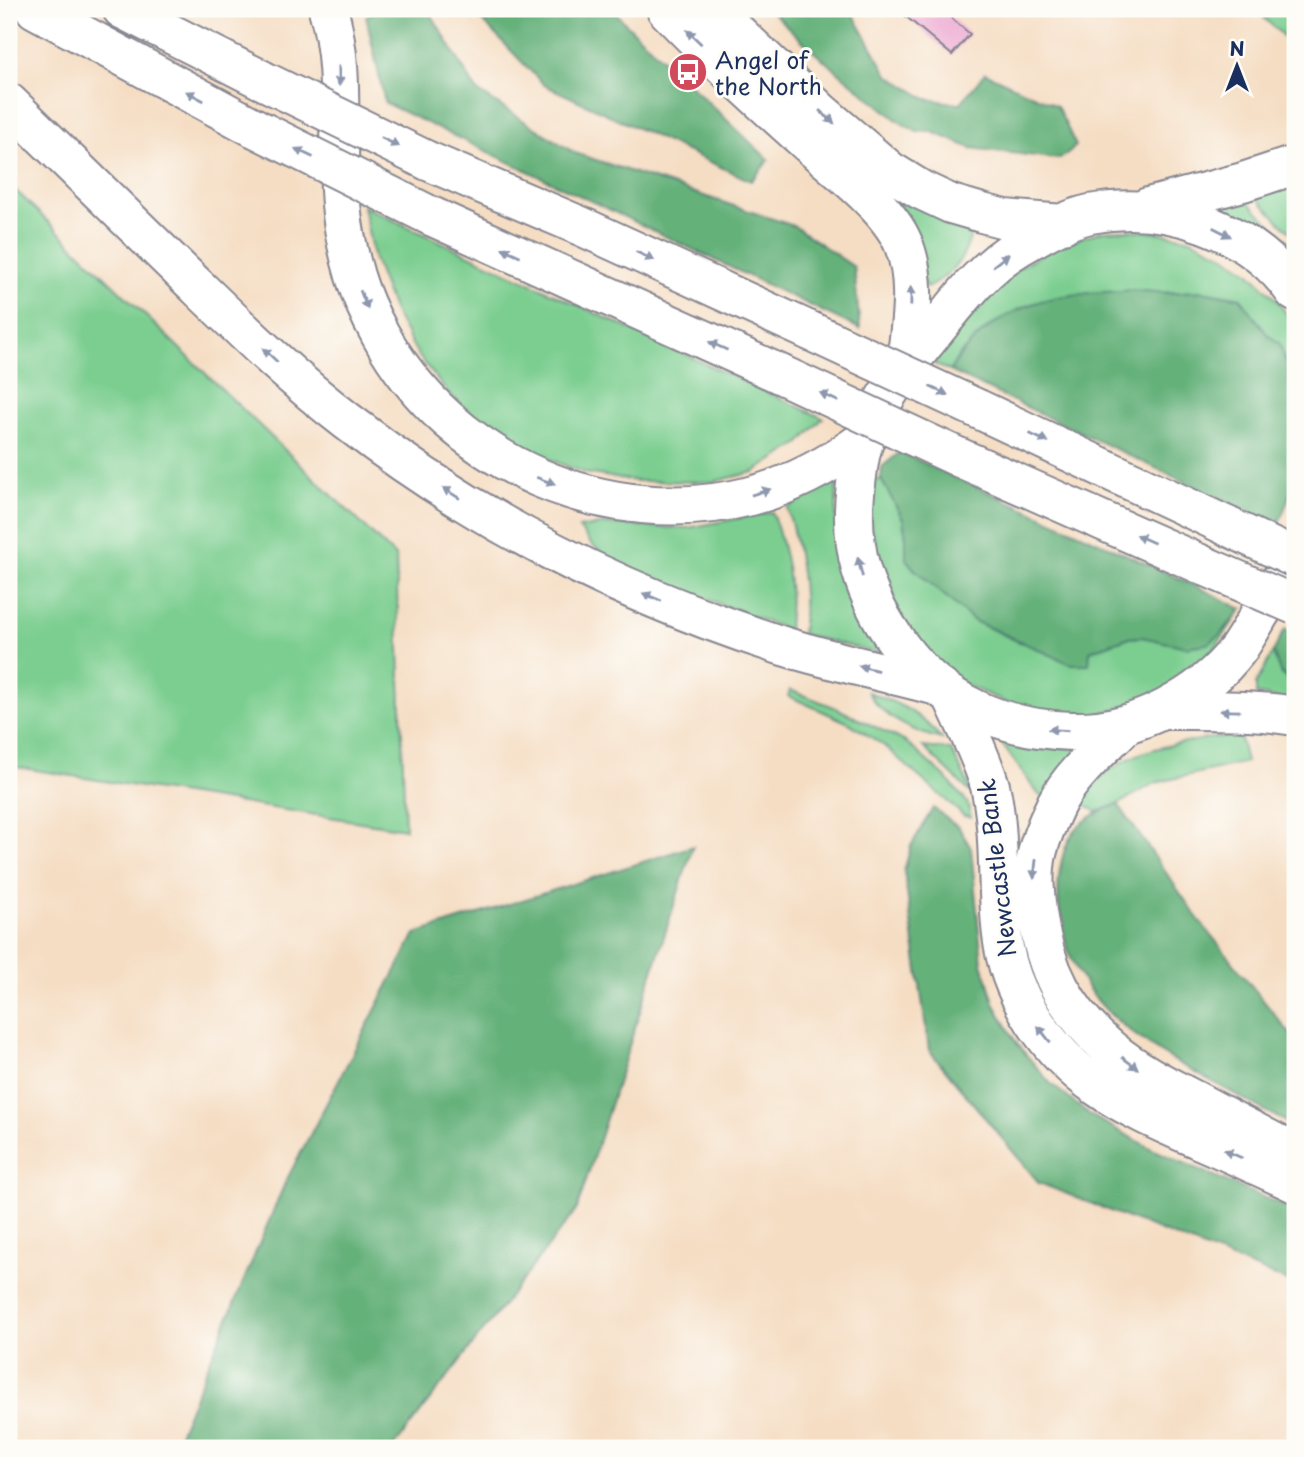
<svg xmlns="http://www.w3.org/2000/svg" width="1304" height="1457" font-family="'Playpen Sans',sans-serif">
  <rect width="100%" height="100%" fill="#fdfcf7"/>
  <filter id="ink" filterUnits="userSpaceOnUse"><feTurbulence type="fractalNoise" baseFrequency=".0143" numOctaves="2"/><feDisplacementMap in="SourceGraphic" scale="14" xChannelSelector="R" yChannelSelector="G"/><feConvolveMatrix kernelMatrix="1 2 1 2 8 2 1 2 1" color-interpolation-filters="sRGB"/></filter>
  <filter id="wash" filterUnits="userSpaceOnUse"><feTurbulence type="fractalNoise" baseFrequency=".00686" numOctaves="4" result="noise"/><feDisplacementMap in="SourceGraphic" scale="28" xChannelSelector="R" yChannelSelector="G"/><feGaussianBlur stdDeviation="1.57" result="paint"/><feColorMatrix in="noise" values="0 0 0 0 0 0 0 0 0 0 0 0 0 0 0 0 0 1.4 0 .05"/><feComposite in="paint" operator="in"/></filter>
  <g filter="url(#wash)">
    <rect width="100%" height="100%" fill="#f5ddc3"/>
    <path fill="#7cce90" stroke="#4c7e77" stroke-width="2" d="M1277,9h18v38l-31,-29z
      M842,152l130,78c-6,29 -20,44 -45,58z
      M1295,175v59l-5,-2 -35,-36z
      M9,184l387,373 9,272 -396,-63z
      M1246,200l42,41 7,3 -1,17 -91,-53z
      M363,206l460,212 -23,25 -46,29 -42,10 -76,-1 -51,-8 -53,-20 -51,-31 -34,-30 -29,-37 -23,-41 -21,-54z
      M1127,230l29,2 35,7 31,15 27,18 27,27 19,27v74l-4,-4 -4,-29 -7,-23 -12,-9 -27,-37 -39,-7 -142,6 -32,8 -41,23 -29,28 -8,15 -16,-7 16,-26 53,-61 53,-31 46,-15z
      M881,479l22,40 3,19v21l8,10 60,52 45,21 71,9 37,-13 15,-1 100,-28 -39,56 -52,34 -58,16 -67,-4 -79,-34 -58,-73 -20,-80 5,-43z
      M834,480l3,2c-2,38 -2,77 11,114 8,20 21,39 32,58l-78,-20c5,-43 -3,-85 -15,-126z
      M772,512c15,43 21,72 16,118l-167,-64 -29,-21 -13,-17 28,-4 47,3 34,1z
      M1273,652l7,20 15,14v17l-39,-9v-10z
      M790,690l44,17 72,35 39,35 22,25 4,15 -7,-1 -81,-71 -34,-22 -61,-27z
      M868,692c32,12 51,20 74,47 -27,-6 -61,-22 -74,-47z
      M996,736l89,13 -40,49 -6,-3z
      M1219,737h21l6,25 -91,21 -37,21 -21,8 -16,-10c31,-51 84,-57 138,-65z
      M923,747l28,3 20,39 -1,3z"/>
    <path fill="#65b17a" stroke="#40706c" stroke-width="2" d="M383,9h45l49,82 98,62 219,73 60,41 6,62 -475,-226 -19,-87z
      M471,9h142l11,13 145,138 -18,21 -207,-96z
      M769,9h81l38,66 39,24 33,5 25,-31 72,33 19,40 -16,13 -89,-11 -41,-17 -13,1 -19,-11 -84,-69z
      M1134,290l34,3 33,-2 39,7 28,37 12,9 7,23 4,28 4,5v81l-17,45 -328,-155c22,-39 64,-66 108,-74 25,-5 51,-5 76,-7z
      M900,452l298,135 44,22 -21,25 -14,10 -21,3 -44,-10 -15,1 -37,13 -1,13h-18l-97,-43 -60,-52 -8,-10v-21l-3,-19 -22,-40 1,-12z
      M1285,629l10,4v53l-15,-14 -7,-20z
      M1118,804l81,116 96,120v87c-28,-15 -56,-30 -84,-46 -38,-20 -85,-47 -113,-80 -30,-35 -43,-79 -39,-124 5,-43 19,-58 59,-73z
      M933,808l26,20 12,20 11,115 13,42 22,39 33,39 40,32 62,34 143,62v73l-256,-101 -110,-133 -25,-179 7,-25z
      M693,846l-116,363 -184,239h-220l112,-265 130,-249z"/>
    <g id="blocks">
      <path fill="#eda7d1" d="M897,9h44l29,25 -18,21z"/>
    </g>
  </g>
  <g filter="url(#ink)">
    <use href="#blocks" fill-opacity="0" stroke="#888690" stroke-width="2"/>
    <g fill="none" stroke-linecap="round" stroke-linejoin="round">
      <g stroke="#888690" stroke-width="42">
        <path id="major" d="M666,9c45,47 94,91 143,135 29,26 79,63 94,99 16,38 7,83 3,121
          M712,9l110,104 68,58 31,19 30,14 31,9 23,6 58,5
          M1148,207l95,-25 52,-17
          M1295,292c-44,-63 -130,-93 -205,-78 -24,5 -49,20 -70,32 -36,21 -60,54 -86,86 -27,32 -54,67 -69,107 -6,14 -7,30 -9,45 -8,62 7,112 44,162 41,57 103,83 172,85 62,2 130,-34 167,-83 7,-11 14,-22 20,-33 13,-20 26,-40 36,-61
          M953,698c13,29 28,57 37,88 11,46 6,101 12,149 7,61 47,118 97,153 30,21 65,36 99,51 33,14 65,29 97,44
          M1126,724c-24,25 -54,49 -70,80 -8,17 -17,37 -20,55 -3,18 -1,35 1,53 7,57 29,99 73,137 26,22 57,37 86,52 33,18 66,35 99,52"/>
      </g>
      <g stroke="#888690" stroke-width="42">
        <path id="highway" d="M35,9l220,119
          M122,9l140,71
          M328,9c19,63 7,130 13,195 2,24 7,48 14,72 6,20 15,40 25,58 71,130 227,198 371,162 42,-11 78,-31 113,-56
          M9,103c57,56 115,112 172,168 54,52 107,105 166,150 130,101 280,175 436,225 49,15 101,26 151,39
          M428,161l155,66 227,104
          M431,216l349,158
          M978,409l249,117
          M958,457l249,110
          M1164,710c44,0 88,-1 131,6"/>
      </g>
      <use href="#major" stroke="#fff" stroke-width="38"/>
      <use href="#highway" stroke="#fff" stroke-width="38"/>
      <g stroke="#888690" stroke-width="42" stroke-linecap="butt">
        <path id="highway-bridge" d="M262,80l166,81
          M255,128l176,88
          M810,331l168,78
          M780,374l178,83
          M1227,526l68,32
          M1207,567l88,38"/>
      </g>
      <use href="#highway-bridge" stroke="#fff" stroke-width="38"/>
    </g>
    <defs><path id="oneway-solid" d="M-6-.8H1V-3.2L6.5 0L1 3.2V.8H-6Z" transform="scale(1.75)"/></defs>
    <g fill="#8d97ae">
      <use href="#oneway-solid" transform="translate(694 37) rotate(-136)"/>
      <use href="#oneway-solid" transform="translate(339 76) rotate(89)"/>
      <use href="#oneway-solid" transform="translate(195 96) rotate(-152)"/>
      <use href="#oneway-solid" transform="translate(827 117) rotate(41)"/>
      <use href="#oneway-solid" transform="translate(390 142) rotate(26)"/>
      <use href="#oneway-solid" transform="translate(304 153) rotate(-154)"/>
      <use href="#oneway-solid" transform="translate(1222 232) rotate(27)"/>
      <use href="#oneway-solid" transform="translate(511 252) rotate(-156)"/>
      <use href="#oneway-solid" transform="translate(645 256) rotate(25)"/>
      <use href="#oneway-solid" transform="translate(1001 260) rotate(-38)"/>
      <use href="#oneway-solid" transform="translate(911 296) rotate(-89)"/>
      <use href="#oneway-solid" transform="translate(364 300) rotate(68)"/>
      <use href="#oneway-solid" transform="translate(718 346) rotate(-156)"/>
      <use href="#oneway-solid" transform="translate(270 355) rotate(-137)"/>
      <use href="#oneway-solid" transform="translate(939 391) rotate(25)"/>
      <use href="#oneway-solid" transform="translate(829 397) rotate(-155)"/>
      <use href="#oneway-solid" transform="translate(1039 438) rotate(25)"/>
      <use href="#oneway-solid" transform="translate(546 481) rotate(21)"/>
      <use href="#oneway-solid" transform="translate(761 492) rotate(-17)"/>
      <use href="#oneway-solid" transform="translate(451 493) rotate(-148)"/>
      <use href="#oneway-solid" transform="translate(1145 539) rotate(-156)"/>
      <use href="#oneway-solid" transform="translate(860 567) rotate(-104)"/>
      <use href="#oneway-solid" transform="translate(652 597) rotate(-158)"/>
      <use href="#oneway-solid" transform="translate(868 668) rotate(-166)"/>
      <use href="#oneway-solid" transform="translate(1230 711) rotate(-179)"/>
      <use href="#oneway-solid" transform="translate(1058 730) rotate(-176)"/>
      <use href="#oneway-solid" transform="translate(1035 869) rotate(96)"/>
      <use href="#oneway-solid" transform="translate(1044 1034) rotate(-128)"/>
      <use href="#oneway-solid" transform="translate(1130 1063) rotate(36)"/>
      <use href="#oneway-solid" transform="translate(1233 1154) rotate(-156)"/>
    </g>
  </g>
  <defs>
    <g id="bus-disc" transform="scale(2.0125)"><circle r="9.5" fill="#d1495b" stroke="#fdfcf7"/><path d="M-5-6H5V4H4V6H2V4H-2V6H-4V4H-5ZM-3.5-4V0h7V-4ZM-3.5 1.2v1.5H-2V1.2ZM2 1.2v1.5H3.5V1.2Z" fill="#fff"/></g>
  </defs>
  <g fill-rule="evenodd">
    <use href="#bus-disc" x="688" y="72"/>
  </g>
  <g text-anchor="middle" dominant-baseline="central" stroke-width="6" stroke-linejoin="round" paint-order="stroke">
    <g font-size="23" fill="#1b2f5e" stroke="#fdfcf7" text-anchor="start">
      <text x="715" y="59">Angel of<tspan x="715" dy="26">the North</tspan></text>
    </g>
    <g font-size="23" fill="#1b2f5e" stroke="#fdfcf7">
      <text transform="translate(996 868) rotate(-97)">Newcastle Bank</text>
    </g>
  </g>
  <rect width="1304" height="1457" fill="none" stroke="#fdfcf7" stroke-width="35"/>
  <g transform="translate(1237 66)" stroke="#fdfcf7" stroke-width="5" paint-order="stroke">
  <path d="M0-5L12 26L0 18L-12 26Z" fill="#1b2f5e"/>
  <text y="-10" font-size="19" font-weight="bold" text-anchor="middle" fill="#1b2f5e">N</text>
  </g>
</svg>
